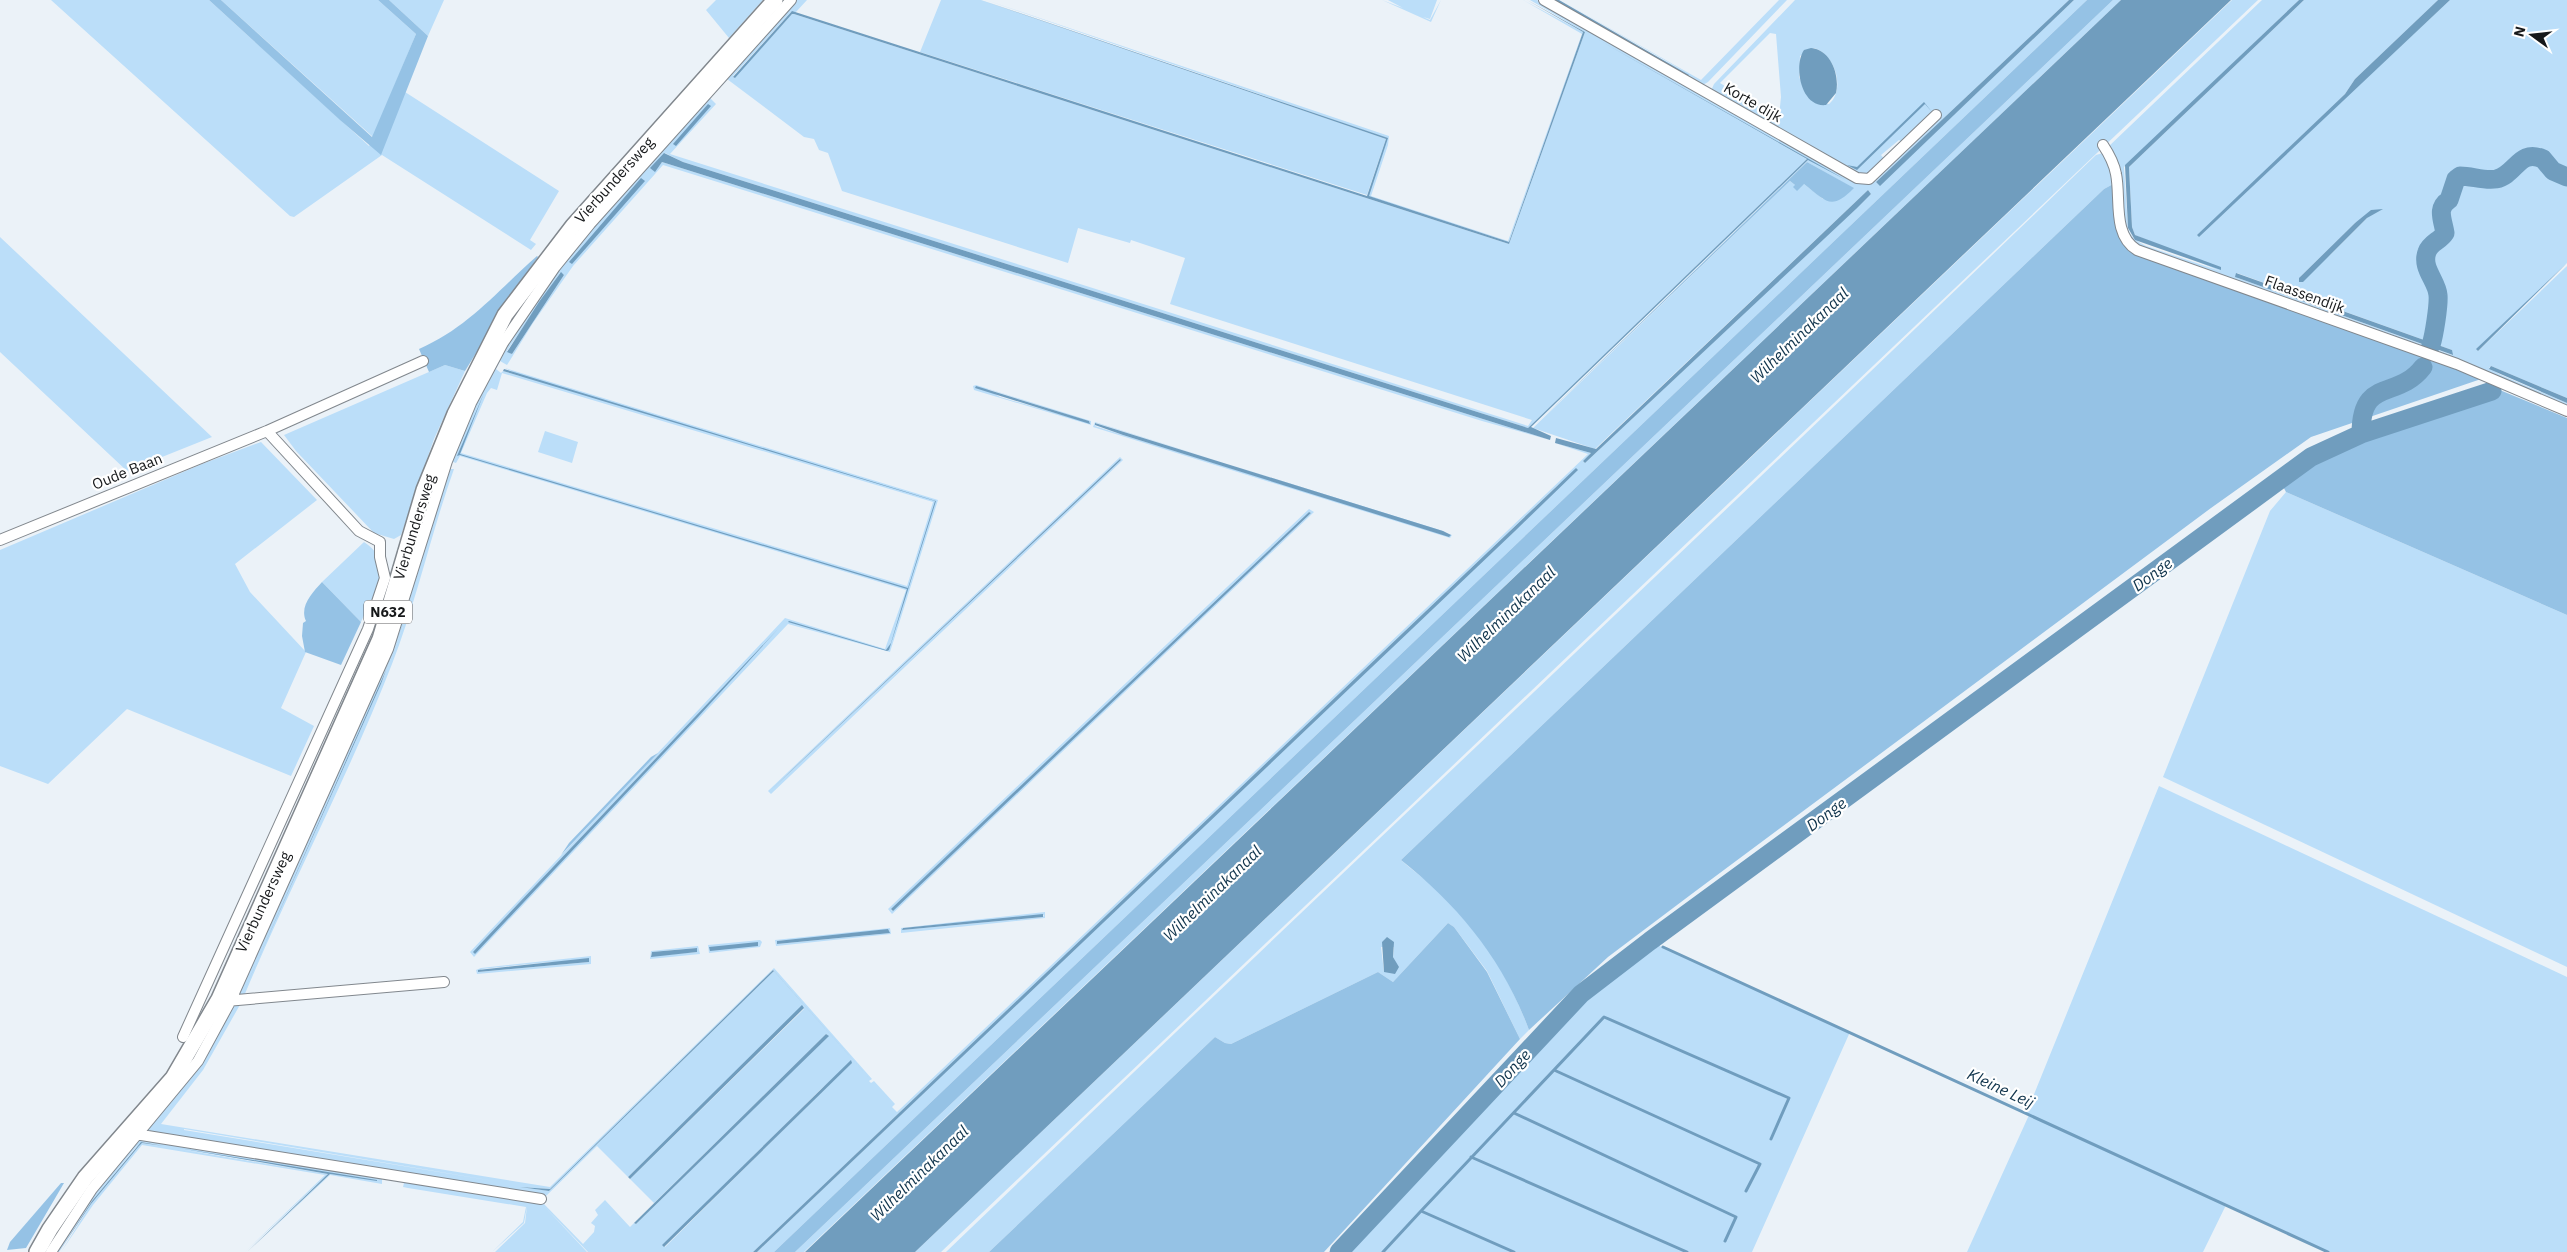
<svg xmlns="http://www.w3.org/2000/svg" width="2567" height="1252" font-family="'IBM Plex Sans',sans-serif">
  <rect width="100%" height="100%" fill="#ebf2f8"/>
  <path fill="#bbdef9" fill-rule="evenodd" d="M51,0h158l160,146 36,-54 154,99 -29,49 6,4 -5,6 -149,-95 -88,62 -4,-1z
    M221,0h157l38,34 -43,103z
    M389,0h55l-16,36z
    M716,0h47l-34,38 -23,-28z
    M795,0h12l-12,13 -4,-1 -58,64 1,2 58,-64h2l715,230 76,-212 -55,-32h7l310,176 16,6 40,-39 -4,-3 -18,15 4,5 -12,12 -12,4 -151,-83 4,-9 81,-84h274l-193,182 4,3 194,-185h13l-1313,1252h-17l820,-782 -19,15 -805,767h-165l-44,-46 43,46h-92l30,-29 2,-17 -3,17 -32,29 31,-30 3,-15 -118,-19 -5,-1 1,-4 4,-4 136,22v3l39,40 11,-12 1,-6 -4,-3 7,-8 -3,-5 10,-10 25,27 4,-4 2,1 192,-188 -2,-2 -172,169 -24,-24 174,-170 -2,-3 -174,171 -31,-31 -52,51 -401,-66 87,-126 10,-2 -38,67 -42,54 389,63 224,-219 98,111 -3,2 2,2 3,-2 21,23 -3,3 5,5 691,-658 -33,-11 36,10 -8,8 2,2 286,-269 -3,-4 -273,259 -62,-21 257,-247 5,4 9,-1 19,15 30,-11 -46,-26 -277,265 278,-267 37,21 -248,-142 210,120 -279,269 -845,-266 -18,-9 -10,18 7,-9 888,278 -68,-19 -819,-256 -90,101 -40,57 -26,42 -7,-4 -4,8 5,4 2,-2 20,6 -18,-9 433,132 -48,152 -102,-28 -314,333 -4,-5 315,-334 100,31 21,-59 -446,-134 -4,7 -6,-2 24,-56 35,-64 49,-74 150,-171 8,8 -46,50 858,272 4,-6 -362,-116 15,-46 -54,-18 -1,3 -52,-15 -10,35 -226,-72 -14,-38 -9,-3 -5,-11 -10,-2 -77,-58v-3zM1770,33l6,1 5,63 -2,19 -10,-3 -49,-30zM1814,48c21,6 32,41 15,56l-17,-3 -13,-24 1,-21zM560,273l4,2 -52,79 -5,-3zM502,373l431,129 -26,84 -446,-133 26,-60 4,-5 6,2zM778,629l-304,325 10,-14zM773,970l96,108 -95,-107 -225,220 -28,-4 29,2zM852,1062l-187,185 -2,-2 158,-156zM184,1130v-1l316,53z
    M941,0h40l405,139 -19,56 -447,-143z
    M986,0l403,136 -1,9 -17,51 137,45 74,-207 -59,-34 60,32 -1,3 -73,207 -141,-46 19,-58z
    M1382,0l21,8 -15,-8h49l-7,19 -7,-2 7,3 11,-20 -10,22z
    M1553,0l136,74 -129,-74 141,80 78,-80h8l-79,82 -7,4z
    M2113,0h8l-1317,1252h-9z
    M2232,0h26l-1317,1252h-26z
    M2262,0h37l-175,167 4,61c3,10 9,13 18,18l74,25 -85,-36 -3,-8 -3,-60 175,-167h134l-83,79 -10,15 -148,142 253,-236h117v263l-90,86 1,2 89,-85v132l-76,-32 -2,2 12,7 66,28v8l-215,-86 -223,-83 -22,-94zM2382,209l-11,5 -41,41 -31,23 56,-55zM2237,273l215,77v5l-214,-77z
    M2103,153l8,9 4,21 -11,6 -703,671c13,12 29,22 42,35 39,38 67,84 86,135l-9,9 -33,-68 -33,-44 -6,-4 -55,59 -15,-10 -147,72 -6,-1 -10,-6 -226,215h-43c382,-367 769,-729 1150,-1097zM1381,947h13l-1,10 2,4 -11,11z
    M0,237l212,200 -85,34 -127,-119z
    M445,365l20,6 -31,68 -33,96 -7,4 -20,-6 -78,-82 -12,-16z
    M976,385l115,36v4l-117,-35 -1,-4zM987,389l101,32 2,2 -90,-26z
    M1095,422l357,113 -2,3 -357,-111zM1096,423l347,108 7,5 -327,-101 -28,-9z
    M545,431l33,11 -6,21 -34,-11z
    M261,442l56,58 -82,64 15,28 56,60 -25,56 33,18 -23,50 -164,-67 -79,75 -48,-18v-216l202,-86z
    M1120,457l3,3 -352,334 -3,-3zM1120,459l1,1 -351,331 25,-24z
    M448,469h6c-23,64 -37,131 -62,195 -44,113 -101,220 -148,332l-8,-1zM411,605l-30,79 -137,307 142,-321z
    M2286,492l281,123v352l-404,-190 107,-266z
    M1309,509l5,3 -422,402 -4,-5zM1309,512l2,1 -419,398 -1,-2z
    M364,542c33,21 8,54 -3,80l-39,-40z
    M2159,786l408,191v275h-238l-103,-47 -23,47h-236l62,-137 -3,-1z
    M1045,912v6l-144,15v-5zM1044,915l-1,2 -141,13 1,-2z
    M890,928l1,6 -115,12 -1,-6zM890,933l-113,11v-3z
    M760,940l2,2 -2,5 -51,6 -1,-8z
    M1655,944l195,88 -98,220h-409l198,-215 64,-60z
    M698,946l2,8 -50,5 1,-8zM696,948l1,4 -46,4 1,-4z
    M591,956v8l-114,10 -1,-4 5,-2zM550,962h39l-111,10 4,-3z
    M141,1136l238,38 3,5v5l-52,-9 -82,77 82,-78 47,6 -198,-31 149,25 -83,78 80,-77 -183,-30 -49,60 -32,47 30,-48 48,-58 3,-3 22,3 -22,-4 -6,5 -44,54 -33,51h-5l24,-39z"/>
  <path fill="#95c2e5" d="M209,0h12l151,137 44,-103 -38,-34h11l39,36 -47,119 -41,-35z
    M2087,0h26l-1318,1252h-21z
    M1807,162l47,26c-23,23 -27,14 -50,-4l-7,7 -4,-4 2,-2 -5,-4 -258,247z
    M2115,183l10,59 359,136 -173,59 -100,71 -518,385 -85,64 -79,73c-26,-70 -70,-124 -128,-170l703,-671z
    M537,256l1,1 -22,31 -51,83 -20,-6 -16,7 -10,-23c50,-22 78,-58 118,-93z
    M2490,386l77,32v197l-281,-123 -9,-17 66,-39z
    M322,582l39,40 -20,43 -36,-13 -3,-16 1,-13 3,-2c-7,-15 7,-29 16,-39z
    M658,753l-97,102 8,-12 82,-86z
    M1448,923l6,4 33,45 33,67 -196,213h-335l226,-215 10,6 6,1 147,-72 15,10z
    M61,1183h3l-38,65 -19,2 3,-8z"/>
  <path fill="#709dbe" d="M981,0l407,138 -19,58 140,46 74,-210 -56,-32 58,32 -76,212 -715,-230h-2l-57,64 -2,-1 59,-66 575,185 19,-57z
    M1553,0h6l130,75 -1,1z
    M2069,0h5l-194,186 -4,-4z
    M2121,0h110l-1316,1252h-110z
    M2299,0h5l-175,167 3,60 3,8 86,32v3l-86,-30 -7,-12 -3,-63z
    M2438,0h12l-251,237 -2,-2 148,-141 10,-15z
    M1597,39l249,141 -38,-20 -277,267 20,9 -1,4 -888,-278 -7,10 -5,-4 14,-15 19,9 845,266 279,-269z
    M1811,48c20,2 29,27 25,45l-10,12c-25,3 -33,-39 -22,-55z
    M1924,102l8,10 -7,-8 -68,66 -10,-5 10,2z
    M708,104l3,2 -35,40 -3,-2z
    M641,178l4,3 -73,83 -3,-2z
    M1868,190l3,4 -15,15 -271,254 -2,-2 8,-8 -36,-10 1,-5 40,11z
    M2383,209l-16,9 -64,64h-4v-4l56,-55 16,-13z
    M2567,263l-89,88 -2,-2z
    M561,272l3,3 -52,79 -5,-2 32,-50z
    M2236,273l216,77 1,5 -215,-77 -3,-1z
    M2491,366l76,32v5l-78,-34z
    M504,369l432,132 -47,149 -2,1 -99,-29 1,-1 97,29 5,-7 16,-54 -447,-134 -3,1 27,-63 -24,61 448,134 27,-87 -432,-130z
    M976,386l113,35 1,3 -115,-36z
    M1095,423l348,108 8,4 -2,2 -326,-102 -28,-10z
    M1120,459l1,1 -351,331 25,-24z
    M1576,468l2,2 -63,61 -758,721h-4z
    M1309,512l2,1 -418,398 -2,-2 2,-2z
    M410,605l-29,79 -137,307 142,-321z
    M778,629l-80,88 -223,237 -2,-2 11,-12z
    M1043,914v3l-141,13 1,-2z
    M888,929l2,4 -113,11v-3z
    M1387,937l7,5 -1,15 6,10 -4,7 -11,-2 -2,-30z
    M758,942v4l-48,5 -1,-4z
    M697,948v4l-46,5 1,-5z
    M589,958v4l-111,10v-2z
    M773,970l96,108 -95,-107 -225,220 -29,-4 30,2z
    M802,1005l2,3 -174,171 -2,-2z
    M826,1034l3,2 -193,188 -2,-1z
    M851,1060l1,3 -188,184 -2,-2z
    M141,1142l23,4 -22,-3 -3,3 -48,58 -32,48 33,-51z
    M179,1148l198,32v1l-47,-7 -83,78 81,-78z"/>
  <g fill="none" stroke-linecap="round" stroke-linejoin="round">
    <path stroke="#709dbe" stroke-width="3" d="M1650,941l5,3
      M1663,947l665,305
      M1554,1070l206,94 -14,27
      M1514,1113l222,104 -11,24
      M1471,1157l216,95
      M1421,1211l183,-194 185,81 -18,41
      M1383,1252l38,-41 93,41"/>
    <path stroke="#709dbe" stroke-width="19" d="M2431,345c3,-9 8,-40 7,-50 -1,-14 -17,-27 -11,-43 3,-9 13,-11 18,-19 -2,-13 -9,-25 4,-33l7,-21 4,-3c12,0 24,5 36,3 20,-4 23,-31 47,-20l10,12 14,6
      M2361,434c0,-58 36,-33 62,-67
      M1339,1252l242,-258 69,-53 661,-484 50,-23 131,-43"/>
    <g stroke="#81878d" stroke-width="12">
      <path id="minor" d="M1544,0l313,178 12,1 67,-64
        M2103,145c6,9 11,18 13,29 5,24 -4,61 21,76l320,114 110,47
        M0,540l267,-109 156,-70
        M226,1001l218,-19
        M183,1037l185,-408 17,-51 -5,-21v-15l-21,-11 -92,-100
        M135,1134l406,65
        M51,1252l41,-63 106,-128 32,-59 158,-353 59,-188 24,-58 32,-60 52,-76 35,-43 201,-224"/>
    </g>
    <g stroke="#81878d" stroke-width="18">
      <path id="primary" d="M37,1252l13,-23 35,-51 88,-100 46,-79 161,-360 44,-149 31,-76 50,-99 68,-89 202,-226"/>
    </g>
    <use href="#minor" stroke="#fff" stroke-width="10"/>
    <use href="#primary" stroke="#fff" stroke-width="15"/>
  </g>
  <g text-anchor="middle" dominant-baseline="central" stroke-width="4.5" stroke-linejoin="round" paint-order="stroke">
    <rect fill="#fff" stroke="#5c5d5f" stroke-width="1" x="364" y="600.5" width="48" height="23" rx="4"/>
    <g font-size="14" font-weight="bold" fill="#16181a">
      <text x="388" y="612">N632</text>
    </g>
    <g font-size="15" fill="#16181a" stroke="#fff">
      <text transform="translate(1753 102) rotate(30)">Korte dijk</text>
      <text transform="translate(614 180) rotate(-48)">Vierbundersweg</text>
      <text transform="translate(2305 294) rotate(20)">Flaassendijk</text>
      <text transform="translate(127 471) rotate(-22)">Oude Baan</text>
      <text transform="translate(414 527) rotate(-73)">Vierbundersweg</text>
      <text transform="translate(263 902) rotate(-65)">Vierbundersweg</text>
    </g>
    <g font-size="16" font-style="italic" fill="#10344c" stroke="#fff">
      <text transform="translate(1799 335) rotate(-44)">Wilhelminakanaal</text>
      <text transform="translate(2152 574) rotate(-36)">Donge</text>
      <text transform="translate(1506 614) rotate(-44)">Wilhelminakanaal</text>
      <text transform="translate(1826 814) rotate(-36)">Donge</text>
      <text transform="translate(1212 893) rotate(-44)">Wilhelminakanaal</text>
      <text transform="translate(1512 1068) rotate(-47)">Donge</text>
      <text transform="translate(2001 1088) rotate(25)">Kleine Leij</text>
      <text transform="translate(919 1173) rotate(-44)">Wilhelminakanaal</text>
    </g>
  </g>
  <g transform="translate(2532 35) rotate(285)" stroke="#ffffff" stroke-width="4" paint-order="stroke">
  <path d="M0-4L9 19L0 12L-9 19Z" fill="#16181a"/>
  <text y="-8" font-size="14" font-weight="bold" text-anchor="middle" fill="#16181a">N</text>
  </g>
</svg>
